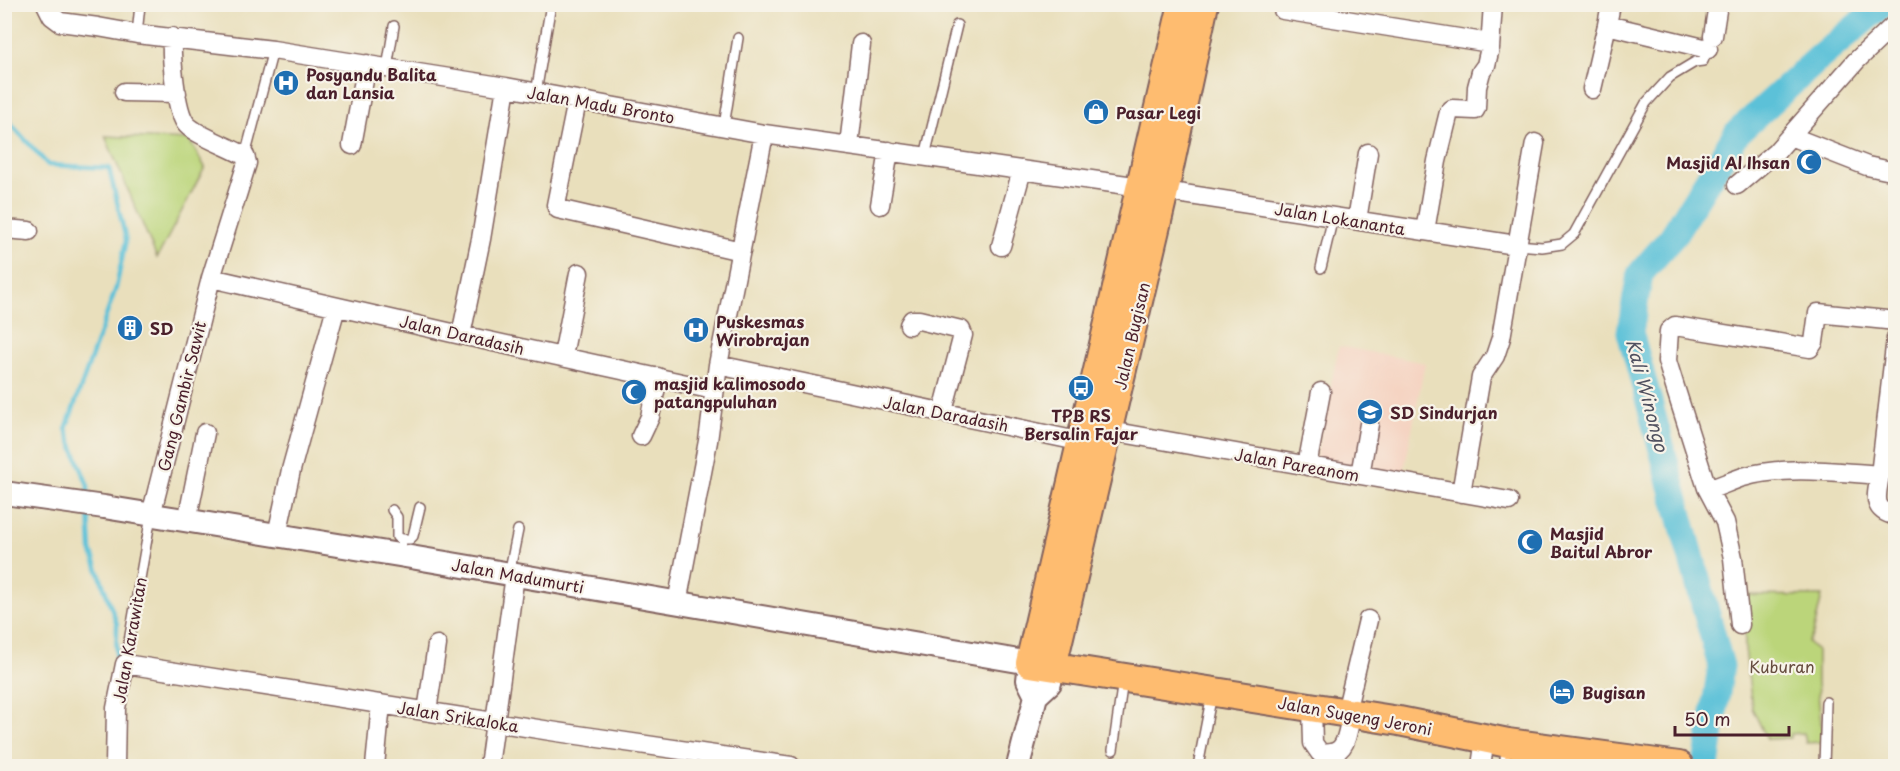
<svg xmlns="http://www.w3.org/2000/svg" width="1900" height="771" font-family="'Playpen Sans',sans-serif">
  <rect width="100%" height="100%" fill="#f7f3e8"/>
  <filter id="ink" filterUnits="userSpaceOnUse"><feTurbulence type="fractalNoise" baseFrequency=".0167" numOctaves="2"/><feDisplacementMap in="SourceGraphic" scale="12" xChannelSelector="R" yChannelSelector="G"/><feConvolveMatrix kernelMatrix="1 2 1 2 8 2 1 2 1" color-interpolation-filters="sRGB"/></filter>
  <filter id="wash" filterUnits="userSpaceOnUse"><feTurbulence type="fractalNoise" baseFrequency=".008" numOctaves="4" result="noise"/><feDisplacementMap in="SourceGraphic" scale="24" xChannelSelector="R" yChannelSelector="G"/><feGaussianBlur stdDeviation="1.35" result="paint"/><feColorMatrix in="noise" values="0 0 0 0 0 0 0 0 0 0 0 0 0 0 0 0 0 1.4 0 .05"/><feComposite in="paint" operator="in"/></filter>
  <g filter="url(#wash)">
    <rect width="100%" height="100%" fill="#e9dfbc"/>
    <path fill="#f5d3c1" d="M1339,346l86,17 -22,113 -88,-15z"/>
    <path fill="#bbd57a" stroke="#827a52" stroke-width="1.5" d="M105,136l84,4 16,27 -48,91z
      M1744,595l78,1 -9,38 -5,8 9,9v32l6,59 -17,1 -2,-10 -14,1v4l-23,1 -15,-31 -7,-60z"/>
    <g fill="none" stroke-linecap="round" stroke-linejoin="round">
      <path stroke="#5bc1d8" stroke-width="4.5" d="M4,114l7,10 37,41 61,3 17,72 -10,48 -50,141 22,57v12
        M89,512l2,38 26,74 -1,44"/>
      <path stroke="#5bc1d8" stroke-width="27" d="M1706,766l15,-100 -91,-334 10,-58 32,-37 65,-104 82,-75 64,-54"/>
    </g>
  </g>
  <g filter="url(#ink)">
    <g fill="none" stroke-linecap="round" stroke-linejoin="round">
      <g stroke="#82625e" stroke-width="12">
        <path id="service" d="M137,34l3,-29
          M387,68l7,-42
          M536,93l15,-89
          M724,126l14,-88
          M245,156l28,-106
          M925,156l32,-131
          M1516,245l26,2 20,-3 12,-10 72,-131 24,-26 25,-15 8,-1 5,-12
          M1321,268l12,-51
          M392,510l5,7v20l5,2
          M399,555l3,-16h8l3,-3 7,-29
          M509,574l9,-44
          M125,664l26,-148
          M1113,750l10,-70
          M1199,761l13,-67
          M1504,766l3,-21
          M1824,766l2,-64"/>
      </g>
      <g stroke="#82625e" stroke-width="21">
        <path id="minor" d="M46,4l6,12 8,6 38,5 39,7 136,16 233,37 258,47 377,53
          M1611,4l-4,21 101,24
          M1283,10l207,33
          M1713,36l5,-32
          M1592,89l15,-64
          M124,92l53,1
          M577,101l-21,104 2,4 183,42
          M1790,136l77,30 29,6
          M352,145l15,-81
          M849,145l12,-101
          M1737,185l39,-33 80,-91 40,-38
          M1164,191l352,54
          M880,205l9,-54
          M1357,220l11,-67
          M4,229l25,2
          M1425,231l12,-70 12,-49 3,-3 23,1 1,-2 1,-21 4,-15 5,-7 4,-17 3,-44
          M1001,246l21,-76
          M211,278l250,57 253,55
          M909,325l3,-5h7l42,10 2,5 -20,76
          M461,335l20,-96 25,-152
          M563,356l16,-83
          M718,365l374,79
          M1099,429l410,72
          M641,436l9,-19 8,-40
          M1307,466l14,-74
          M1360,475l9,-51
          M1880,475l16,-137
          M1708,490c12,-4 23,-9 35,-13 44,-12 93,-5 137,-2 -3,20 -10,35 16,41
          M1461,493l20,-116 14,-21 6,-18 34,-195
          M151,515l60,-237 36,-115 -2,-7c-13,-8 -49,-21 -58,-31 -12,-13 -16,-70 -15,-88
          M187,521l18,-88
          M277,535l14,-65 45,-163
          M677,603l31,-162 10,-76 46,-231
          M1740,625l-7,-67 -8,-36 -18,-34 -32,-101 -8,-26 2,-30 6,-5 135,22 4,-6 4,-29 78,8
          M1312,707l1,36 7,10c28,4 26,-18 32,-40
          M427,711l10,-66
          M1346,712l22,-92
          M115,766l1,-58 9,-44 432,68 234,34
          M375,766l6,-62
          M489,766l26,-191
          M1481,766l4,-27"/>
      </g>
      <g stroke="#82625e" stroke-width="26">
        <path id="tertiary" d="M4,493l100,14 295,48 631,108 -2,17 8,16
          M1018,766l18,-70 14,-13 2,-17"/>
      </g>
      <g stroke="#82625e" stroke-width="32">
        <path id="primary" d="M1183,4l-153,659 369,58 109,22 171,23
          M1052,666l112,-475 40,-187"/>
      </g>
      <use href="#service" stroke="#fff" stroke-width="9"/>
      <use href="#minor" stroke="#fff" stroke-width="18"/>
      <use href="#tertiary" stroke="#fff" stroke-width="22"/>
      <use href="#primary" stroke="#febc70" stroke-width="28"/>
    </g>
  </g>
  <defs>
    <g id="hospital-disc" transform="scale(1.35)"><circle r="9.5" fill="#1f6fb2" stroke="#f7f3e8"/><path d="M-5-5h3v3.5h4V-5h3V5h-3V1.5h-4V5h-3Z" fill="#fff"/></g>
    <g id="shop-disc" transform="scale(1.35)"><circle r="9.5" fill="#1f6fb2" stroke="#f7f3e8"/><path d="M-5-2.5h2.3a2.7 3.5 0 0 1 5.4 0H5L5.5 6h-11ZM-1.5-2.5h3a1.5 2.3 0 0 0-3 0Z" fill="#fff"/></g>
    <g id="mosque-disc" transform="scale(1.35)"><circle r="9.5" fill="#1f6fb2" stroke="#f7f3e8"/><path d="M3.5-4.9A6 6 0 1 0 3.5 4.9A5 5 0 1 1 3.5-4.9Z" fill="#fff"/></g>
    <g id="building-disc" transform="scale(1.35)"><circle r="9.5" fill="#1f6fb2" stroke="#f7f3e8"/><path d="M-4-6H4V6H1V3H-1V6H-4ZM-2.5-4.3h1.7v1.8h-1.7ZM.8-4.3h1.7v1.8H.8ZM-2.5-1h1.7V.8h-1.7ZM.8-1h1.7V.8H.8Z" fill="#fff"/></g>
    <g id="bus-disc" transform="scale(1.35)"><circle r="9.5" fill="#1f6fb2" stroke="#f7f3e8"/><path d="M-5-6H5V4H4V6H2V4H-2V6H-4V4H-5ZM-3.5-4V0h7V-4ZM-3.5 1.2v1.5H-2V1.2ZM2 1.2v1.5H3.5V1.2Z" fill="#fff"/></g>
    <g id="school-disc" transform="scale(1.35)"><circle r="9.5" fill="#1f6fb2" stroke="#f7f3e8"/><path d="M0-5L7-2L0 1L-7-2ZM-4 1L0 2.5L4 1V4Q0 6-4 4Z" fill="#fff"/></g>
    <g id="hotel-disc" transform="scale(1.35)"><circle r="9.5" fill="#1f6fb2" stroke="#f7f3e8"/><path d="M-6-4.5h1.5V1H6V5H4.5V3h-9V5H-6ZM-4 0a1.8 1.8 0 1 1 3.6 0ZM.5 0V-2.5h3Q6-2.5 6 0Z" fill="#fff"/></g>
  </defs>
  <g fill-rule="evenodd">
    <use href="#hospital-disc" x="286" y="83"/>
    <use href="#shop-disc" x="1096" y="112"/>
    <use href="#mosque-disc" x="1809" y="162"/>
    <use href="#building-disc" x="130" y="328"/>
    <use href="#hospital-disc" x="696" y="330"/>
    <use href="#bus-disc" x="1081" y="388"/>
    <use href="#mosque-disc" x="634" y="392"/>
    <use href="#school-disc" x="1370" y="412"/>
    <use href="#mosque-disc" x="1530" y="542"/>
    <use href="#hotel-disc" x="1562" y="692"/>
  </g>
  <g text-anchor="middle" dominant-baseline="central" stroke-width="4.5" stroke-linejoin="round" paint-order="stroke">
    <g font-size="16" font-weight="bold" fill="#4a1f2b" stroke="#f7f3e8" text-anchor="start">
      <text x="306" y="74">Posyandu Balita<tspan x="306" dy="18">dan Lansia</tspan></text>
      <text x="1116" y="112">Pasar Legi</text>
      <text x="1790" y="162" text-anchor="end">Masjid Al Ihsan</text>
      <text x="716" y="321">Puskesmas<tspan x="716" dy="18">Wirobrajan</tspan></text>
      <text x="150" y="328">SD</text>
      <text x="654" y="383">masjid kalimosodo<tspan x="654" dy="18">patangpuluhan</tspan></text>
      <text x="1390" y="412">SD Sindurjan</text>
      <text x="1081" y="415" text-anchor="middle">TPB RS<tspan x="1081" dy="18">Bersalin Fajar</tspan></text>
      <text x="1550" y="533">Masjid<tspan x="1550" dy="18">Baitul Abror</tspan></text>
      <text x="1582" y="692">Bugisan</text>
    </g>
    <g font-size="16" fill="#4a1f2b" stroke="#f7f3e8">
      <text transform="translate(601 104) rotate(10)">Jalan Madu Bronto</text>
      <text transform="translate(1340 218) rotate(9)">Jalan Lokananta</text>
      <text transform="translate(462 334) rotate(13)">Jalan Daradasih</text>
      <text transform="translate(1131 336) rotate(-77)">Jalan Bugisan</text>
      <text transform="translate(181 396) rotate(-76)">Gang Gambir Sawit</text>
      <text transform="translate(946 413) rotate(11)">Jalan Daradasih</text>
      <text transform="translate(1297 464) rotate(10)">Jalan Pareanom</text>
      <text transform="translate(518 575) rotate(10)">Jalan Madumurti</text>
      <text transform="translate(129 640) rotate(-80)">Jalan Karawitan</text>
      <text transform="translate(1355 715) rotate(10)">Jalan Sugeng Jeroni</text>
      <text transform="translate(458 716) rotate(9)">Jalan Srikaloka</text>
    </g>
    <g font-size="16" fill="#664c3f" stroke="#f7f3e8">
      <text x="1782" y="666">Kuburan</text>
    </g>
    <g font-size="18" font-style="italic" fill="#4f505f" stroke="#f7f3e8">
      <text transform="translate(1648 395) rotate(75)">Kali Winongo</text>
    </g>
  </g>
  <rect width="1900" height="771" fill="none" stroke="#f7f3e8" stroke-width="24"/>
  <path d="M1675 726v9h114v-9" fill="none" stroke="#4a1f2b" stroke-width="3"/>
  <text x="1684" y="726" font-size="18" fill="#4a1f2b" stroke="#f7f3e8" stroke-width="4.5" paint-order="stroke">50 m</text>
</svg>
